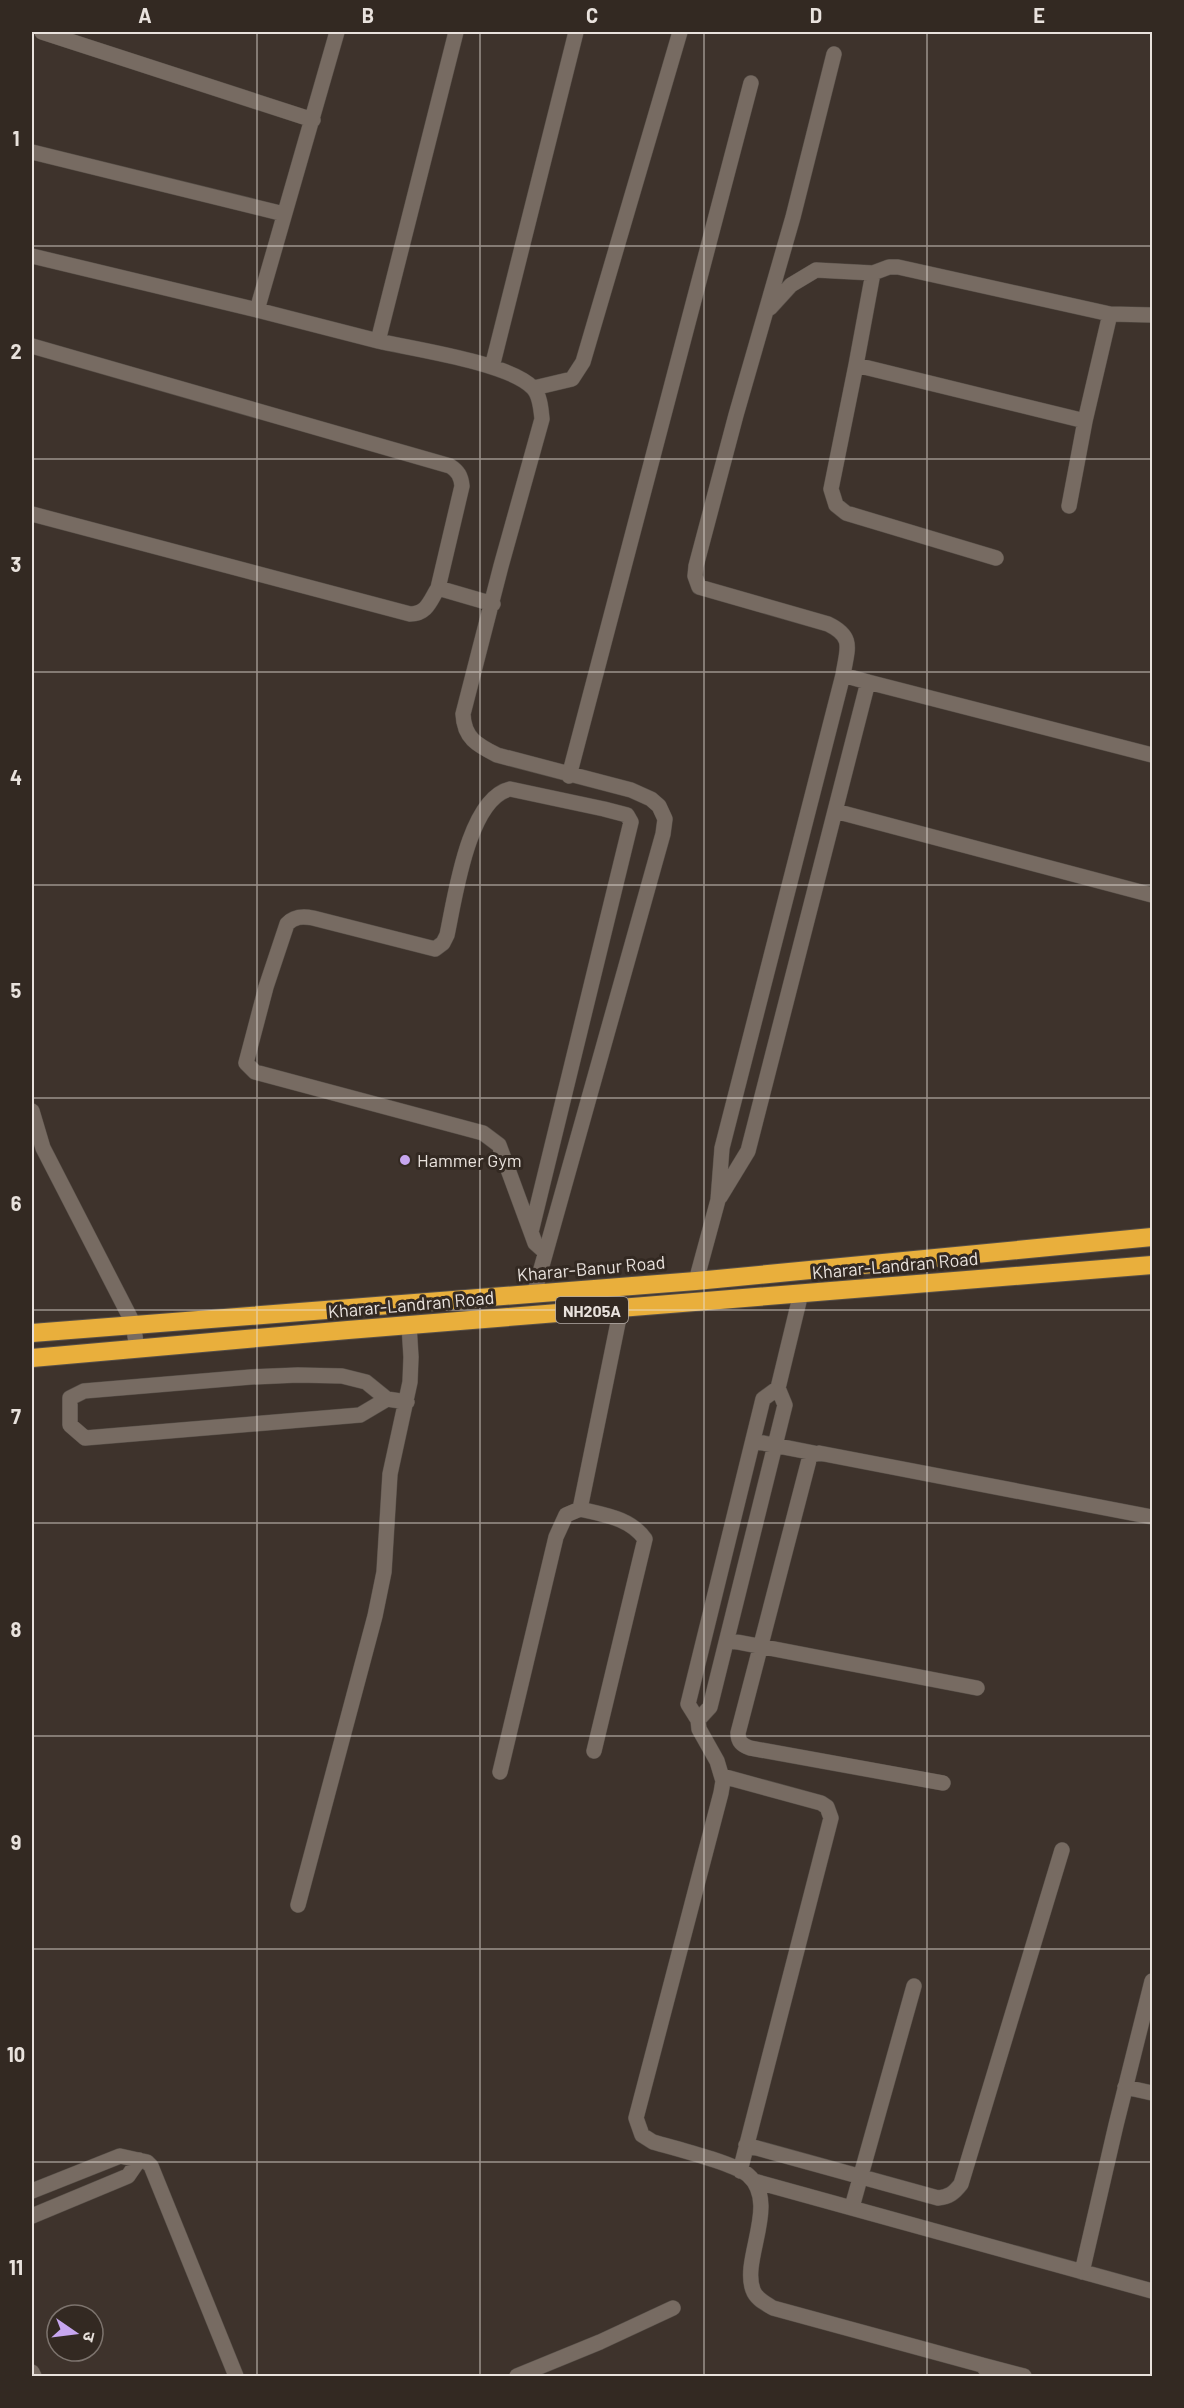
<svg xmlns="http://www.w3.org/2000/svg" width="1184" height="2408" font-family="Barlow,'Noto Sans Devanagari',sans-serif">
  <rect width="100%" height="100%" fill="#3e332c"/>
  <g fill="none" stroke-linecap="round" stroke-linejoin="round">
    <g stroke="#574f48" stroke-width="16">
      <path id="street" d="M42,32l271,88
        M456,32l-78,309c35,8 132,22 155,47 7,7 8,21 9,31l-41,147 -38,148c1,24 14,31 34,41l134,35 20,9 8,7 6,13 -2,15 -129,460
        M32,152l252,62
        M32,256l225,54 121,31
        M873,273l-17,92 229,56 25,-107
        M770,308l21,-23 25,-15 57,3 16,-6h9l212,47 42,1
        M257,310l80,-278
        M32,346l418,120c8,5 11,10 12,20l-24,102 55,16
        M856,365l-25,124 5,16 10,8 150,45
        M492,367l84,-335
        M534,388l38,-9 11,-17 97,-330
        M1069,506l16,-85
        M32,514l378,100c17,0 20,-13 28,-26
        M868,682l284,73
        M569,776l182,-693
        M835,811l317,84
        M32,1111l11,37 90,175 4,26
        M720,1197l28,-46 120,-469 -25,-7
        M531,1232l-32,-87 -16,-12 -228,-61 -9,-9 20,-76 21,-63c7,-8 16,-8 26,-6l122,31 8,-6 4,-8c8,-37 21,-136 63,-146l94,20 23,6 4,7 -100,410 4,11 10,9
        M696,1281l22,-81 4,-52 121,-473c4,-26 12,-38 -15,-51l-129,-37 -4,-11 1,-10 40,-151 57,-198 41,-163
        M801,1293l-23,95 -15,11 -75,305 10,16 1,9 18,32 6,20 -2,12 -85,325 6,17 11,7c21,6 81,21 95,33 32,28 -7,84 5,115 3,9 12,13 20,18l209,57 9,11
        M387,1399l-27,16 -275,23 -15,-13v-27l14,-7 167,-14 47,-2 44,1 24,6 21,17 20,3
        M753,1441l61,12
        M727,1640l250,48
        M698,1720l12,-13 75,-302 -7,-17
        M594,1751l51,-212c-15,-21 -40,-24 -65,-30l41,-201
        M500,1772l56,-235 10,-22 14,-6
        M722,1776l99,27 6,4 4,11 -91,353
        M943,1783l-193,-35c-8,-3 -12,-6 -12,-15l72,-277 9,-3 333,64
        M298,1905l77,-289 9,-44 6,-98 20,-92 1,-25 -2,-32
        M1125,2087l27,6
        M746,2145l192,53c11,-1 16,-5 23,-14l101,-334
        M754,2181l398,110
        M32,2191l88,-35 27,6 4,4 85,210
        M852,2207l62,-221
        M32,2216l96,-40 11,-16
        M1082,2272l34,-147 36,-144
        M982,2365l42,11
        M32,2372l2,4
        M517,2376l83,-34 73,-34"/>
    </g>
    <g stroke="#574f48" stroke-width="20">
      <path id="highway" d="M32,1333l664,-52 456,-44
        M32,1358l316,-28 804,-65"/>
    </g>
    <use href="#street" stroke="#776b62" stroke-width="15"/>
    <use href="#highway" stroke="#e9af3c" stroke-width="18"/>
  </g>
  <path fill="none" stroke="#e9e2dd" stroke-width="1.5" stroke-opacity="0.55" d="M257,32v2344M480,32v2344M704,32v2344M927,32v2344M32,246h1120M32,459h1120M32,672h1120M32,885h1120M32,1098h1120M32,1310h1120M32,1523h1120M32,1736h1120M32,1949h1120M32,2162h1120"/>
  <circle fill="#c7a6ef" stroke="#332922" stroke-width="2" cx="405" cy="1160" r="6"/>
  <g text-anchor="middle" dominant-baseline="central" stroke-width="6" stroke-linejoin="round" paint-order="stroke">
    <rect fill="#332922" stroke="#b2aaa5" stroke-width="1.5" x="556" y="1297" width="72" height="26" rx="4.5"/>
    <g font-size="16" font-weight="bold" fill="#e9e2dd">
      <text x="592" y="1310">NH205A</text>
    </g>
    <g font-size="18" fill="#e9e2dd" stroke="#332922" text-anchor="start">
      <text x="417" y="1160">Hammer Gym</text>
    </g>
    <g font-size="18" fill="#e9e2dd" stroke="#332922">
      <text transform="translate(895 1265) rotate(-5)">Kharar-Landran Road</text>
      <text transform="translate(591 1268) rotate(-5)">Kharar-Banur Road</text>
      <text transform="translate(411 1304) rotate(-5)">Kharar-Landran Road</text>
    </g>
  </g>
  <rect width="1184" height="2408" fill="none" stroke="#332922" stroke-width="66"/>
  <g transform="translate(75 2333) rotate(104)"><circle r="28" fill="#332922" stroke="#7c736d" stroke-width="1.5"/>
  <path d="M0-4.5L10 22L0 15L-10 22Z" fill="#c7a6ef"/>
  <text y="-9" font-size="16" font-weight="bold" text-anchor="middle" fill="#e9e2dd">उ</text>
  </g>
  <rect x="33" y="33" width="1118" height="2342" fill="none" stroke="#e9e2dd" stroke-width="2"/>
  <g font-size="20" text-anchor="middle" font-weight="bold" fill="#e9e2dd">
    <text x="145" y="23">A</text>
    <text x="368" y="23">B</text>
    <text x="592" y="23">C</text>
    <text x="816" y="23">D</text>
    <text x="1039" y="23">E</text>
    <text x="16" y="146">1</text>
    <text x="16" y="359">2</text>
    <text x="16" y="572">3</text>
    <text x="16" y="785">4</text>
    <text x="16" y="998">5</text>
    <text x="16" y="1211">6</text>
    <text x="16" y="1424">7</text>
    <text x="16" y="1637">8</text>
    <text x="16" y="1850">9</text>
    <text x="16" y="2062">10</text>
    <text x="16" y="2275">11</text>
  </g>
</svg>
